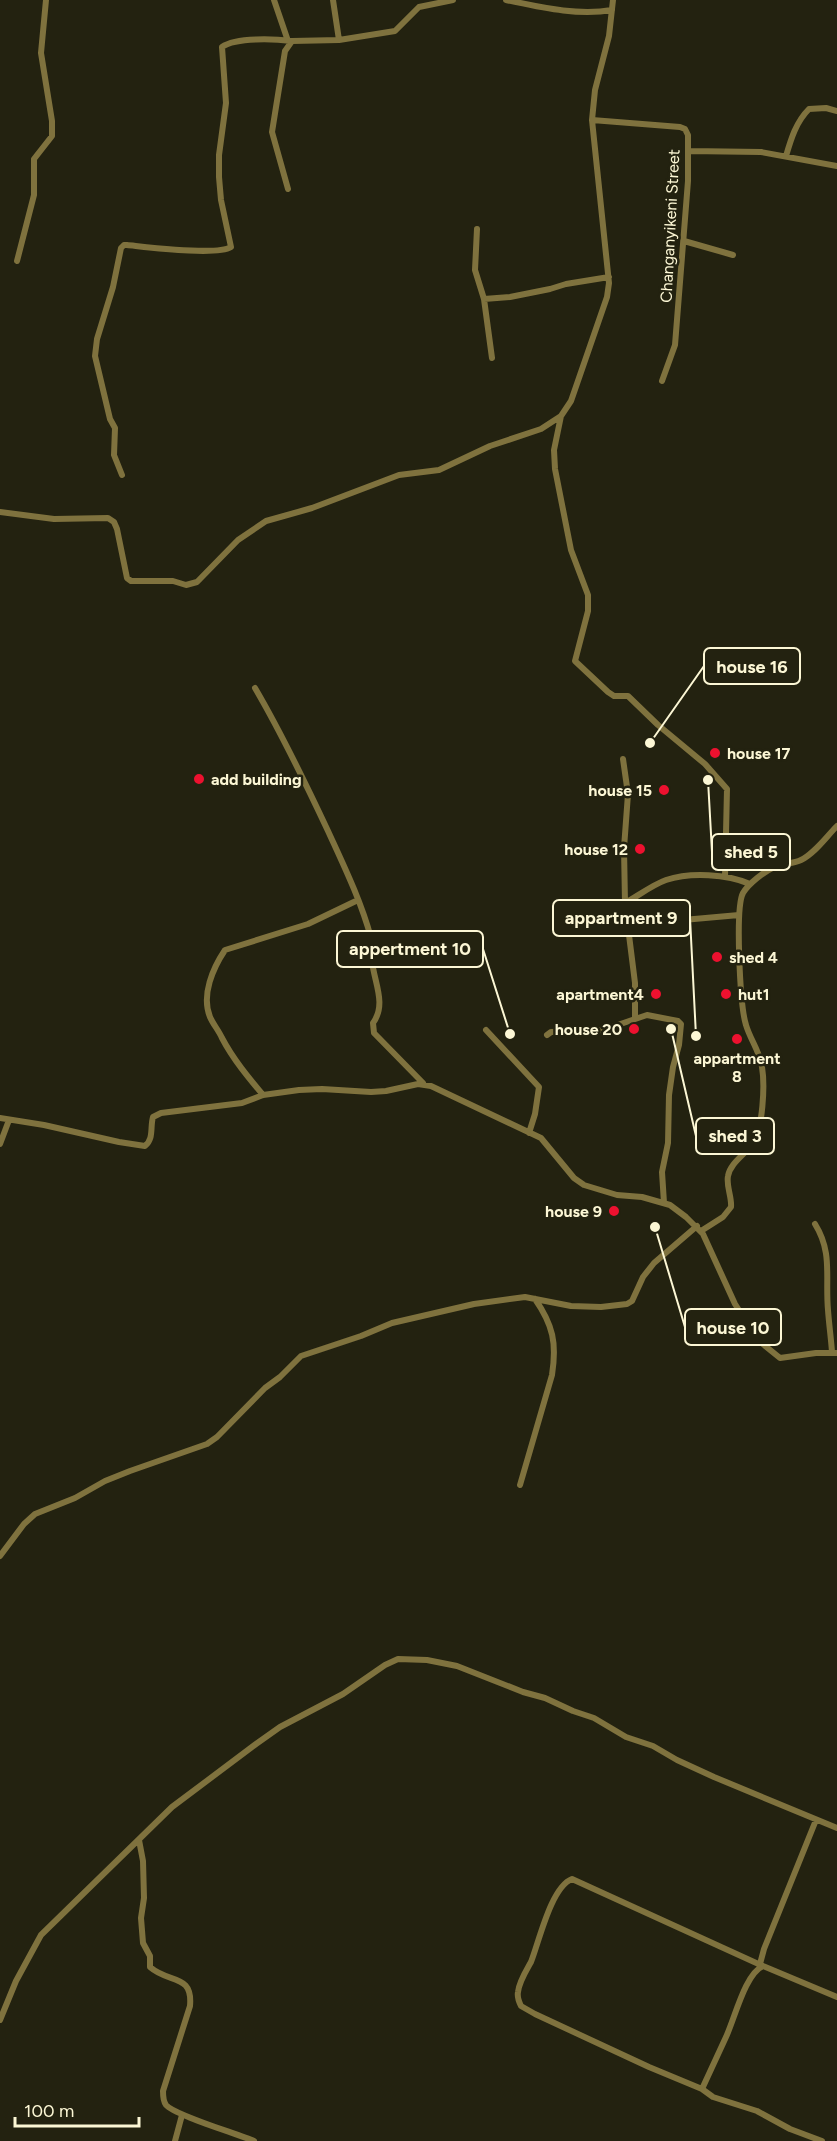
<svg xmlns="http://www.w3.org/2000/svg" width="837" height="2141" font-family="Figtree,sans-serif">
  <rect width="100%" height="100%" fill="#232210"/>
  <g fill="none" stroke-linecap="round" stroke-linejoin="round">
    <path stroke="#7f723e" stroke-width="6" d="M274,0l14,41
      M333,0l6,40
      M506,0c34,7 71,16 106,10
      M592,120l88,7 5,2 3,6v46l-13,164 -13,36
      M689,151l72,1 76,14
      M786,156c5,-17 10,-34 23,-47l17,-1 11,3
      M288,189l-16,-57 13,-81 7,-10 47,-1 56,-9 24,-24 34,-7
      M477,229l-2,41 9,29 8,59
      M684,241l49,14
      M17,261l17,-66v-36l18,-23v-15l-11,-68 5,-53
      M484,299l26,-2 40,-8 16,-5 43,-7
      M561,416l-7,34 1,19 16,81 17,45v16l-13,50 33,31 6,4h14l30,29 47,39 22,25 -2,88
      M122,475l-8,-20 1,-27 -5,-9 -15,-63 2,-17 16,-52 8,-39 3,-3h3c20,2 90,11 104,2l-10,-47 -2,-23v-22l7,-52 -4,-56c14,-10 53,-8 70,-6
      M0,512l54,7 54,-1 6,4 3,7 10,49 4,3h42l13,4 11,-3 41,-42 28,-19 46,-13 87,-33 40,-5 51,-24 51,-17 20,-13 10,-15 36,-104 2,-14 -17,-163 3,-30 14,-54 4,-36
      M255,688c27,46 50,94 73,143 16,35 33,70 43,107 2,8 0,16 1,23 2,21 15,43 1,62l1,10 49,50
      M623,759l5,35 -4,54 1,55 10,80v35
      M625,903c13,-7 27,-18 41,-23 24,-8 61,-6 84,4
      M627,925l112,-10
      M486,1030l53,57 -4,27 -6,19
      M547,1035l4,-3 52,-2 44,-15 31,6 3,3 -2,21 -6,22 -4,28 -1,48 -6,29 2,31
      M263,1095c-15,-18 -30,-36 -41,-57 -3,-7 -9,-14 -12,-21 -9,-22 3,-49 15,-67l83,-26 50,-24
      M0,1118l44,7 75,17 26,4c9,-7 5,-19 8,-29l8,-4 81,-10 21,-8 36,-5 23,-1 49,3 15,-1 32,-7 13,2 110,52 33,40 10,7 33,10 25,2 28,8 16,12 17,17 32,70 23,36 22,18 36,-5h21
      M0,1144l9,-24
      M815,1224c18,29 10,53 13,86 1,14 3,28 4,42
      M701,1231l22,-14 8,-10c1,-10 -5,-21 -3,-31 2,-13 18,-22 25,-33 10,-15 12,-58 9,-76 -2,-15 -12,-28 -16,-42 -6,-19 -11,-117 -3,-132 6,-10 21,-21 31,-26 9,-4 19,-3 27,-7 14,-7 25,-23 36,-34
      M520,1485l32,-110c5,-32 1,-50 -17,-76
      M0,1556l24,-32 11,-10 40,-16 30,-17 25,-10 77,-27 10,-7 48,-49 15,-11 21,-21 60,-20 31,-13 82,-19 51,-7 46,9 30,1 26,-3 5,-3 11,-24 11,-14 43,-37
      M139,1840l4,21 1,37 -3,20 2,25 7,13v11c19,17 43,6 40,39l-27,85c0,5 0,10 3,14 8,10 72,29 88,36
      M760,1964l4,-15 52,-129
      M0,2020l16,-39 25,-46 131,-128 84,-63 24,-17 63,-33 42,-29 13,-6 29,1 30,6 66,26 22,6 28,13 21,7 32,19 27,9 24,14 37,17 123,51
      M702,2089c8,-17 16,-35 24,-52 9,-19 19,-63 37,-71
      M175,2141l7,-26
      M822,2141l-32,-12 -33,-18 -44,-14 -11,-8 -53,-22 -114,-53 -14,-8c-2,-4 -4,-9 -3,-14 1,-10 8,-21 13,-30 8,-20 20,-75 41,-83l191,87 74,31"/>
  </g>
  <g fill="#ec112f" stroke="#232210" stroke-width="2">
    <circle cx="715" cy="753" r="6"/>
    <circle cx="199" cy="779" r="6"/>
    <circle cx="664" cy="790" r="6"/>
    <circle cx="640" cy="849" r="6"/>
    <circle cx="717" cy="957" r="6"/>
    <circle cx="656" cy="994" r="6"/>
    <circle cx="726" cy="994" r="6"/>
    <circle cx="634" cy="1029" r="6"/>
    <circle cx="737" cy="1039" r="6"/>
    <circle cx="614" cy="1211" r="6"/>
  </g>
  <g text-anchor="middle" dominant-baseline="central" stroke-width="5" stroke-linejoin="round" paint-order="stroke">
    <g font-size="16" fill="#fcf7d5" stroke="#232210">
      <text transform="translate(670 226) rotate(-87)">Changanyikeni Street</text>
    </g>
    <g font-size="16" font-weight="bold" fill="#fcf7d5" stroke="#232210" text-anchor="end">
      <text x="727" y="753" text-anchor="start">house 17</text>
      <text x="211" y="779" text-anchor="start">add building</text>
      <text x="652" y="790">house 15</text>
      <text x="628" y="849">house 12</text>
      <text x="729" y="957" text-anchor="start">shed 4</text>
      <text x="644" y="994">apartment4</text>
      <text x="738" y="994" text-anchor="start">hut1</text>
      <text x="622" y="1029">house 20</text>
      <text x="737" y="1058" text-anchor="middle">appartment<tspan x="737" dy="18">8</tspan></text>
      <text x="602" y="1211">house 9</text>
    </g>
  </g>
  <path fill="none" stroke="#fcf7d5" stroke-width="2" d="M650 743L704 666M708 780L712 852M696 1036L690 918M510 1034L483 949M671 1029L696 1136M655 1227L685 1327"/>
  <g fill="#fcf7d5" stroke="#232210" stroke-width="2">
    <circle cx="650" cy="743" r="6"/>
    <circle cx="708" cy="780" r="6"/>
    <circle cx="696" cy="1036" r="6"/>
    <circle cx="510" cy="1034" r="6"/>
    <circle cx="671" cy="1029" r="6"/>
    <circle cx="655" cy="1227" r="6"/>
  </g>
  <g fill="#232210" stroke="#fcf7d5" stroke-width="2">
    <rect x="704" y="648" width="96" height="36" rx="6"/>
    <rect x="712" y="834" width="78" height="36" rx="6"/>
    <rect x="553" y="900" width="137" height="36" rx="6"/>
    <rect x="337" y="931" width="146" height="36" rx="6"/>
    <rect x="696" y="1118" width="78" height="36" rx="6"/>
    <rect x="685" y="1309" width="96" height="36" rx="6"/>
  </g>
  <g font-size="18" text-anchor="middle" font-weight="bold" fill="#fcf7d5">
    <text x="752" y="673">house 16</text>
    <text x="751" y="858">shed 5</text>
    <text x="621" y="924">appartment 9</text>
    <text x="410" y="955">appertment 10</text>
    <text x="735" y="1142">shed 3</text>
    <text x="733" y="1334">house 10</text>
  </g>
  <path d="M15 2117v9h124v-9" fill="none" stroke="#fcf7d5" stroke-width="3"/>
  <text x="24" y="2117" font-size="18" fill="#fcf7d5" stroke="#232210" stroke-width="4.5" paint-order="stroke">100 m</text>
</svg>
